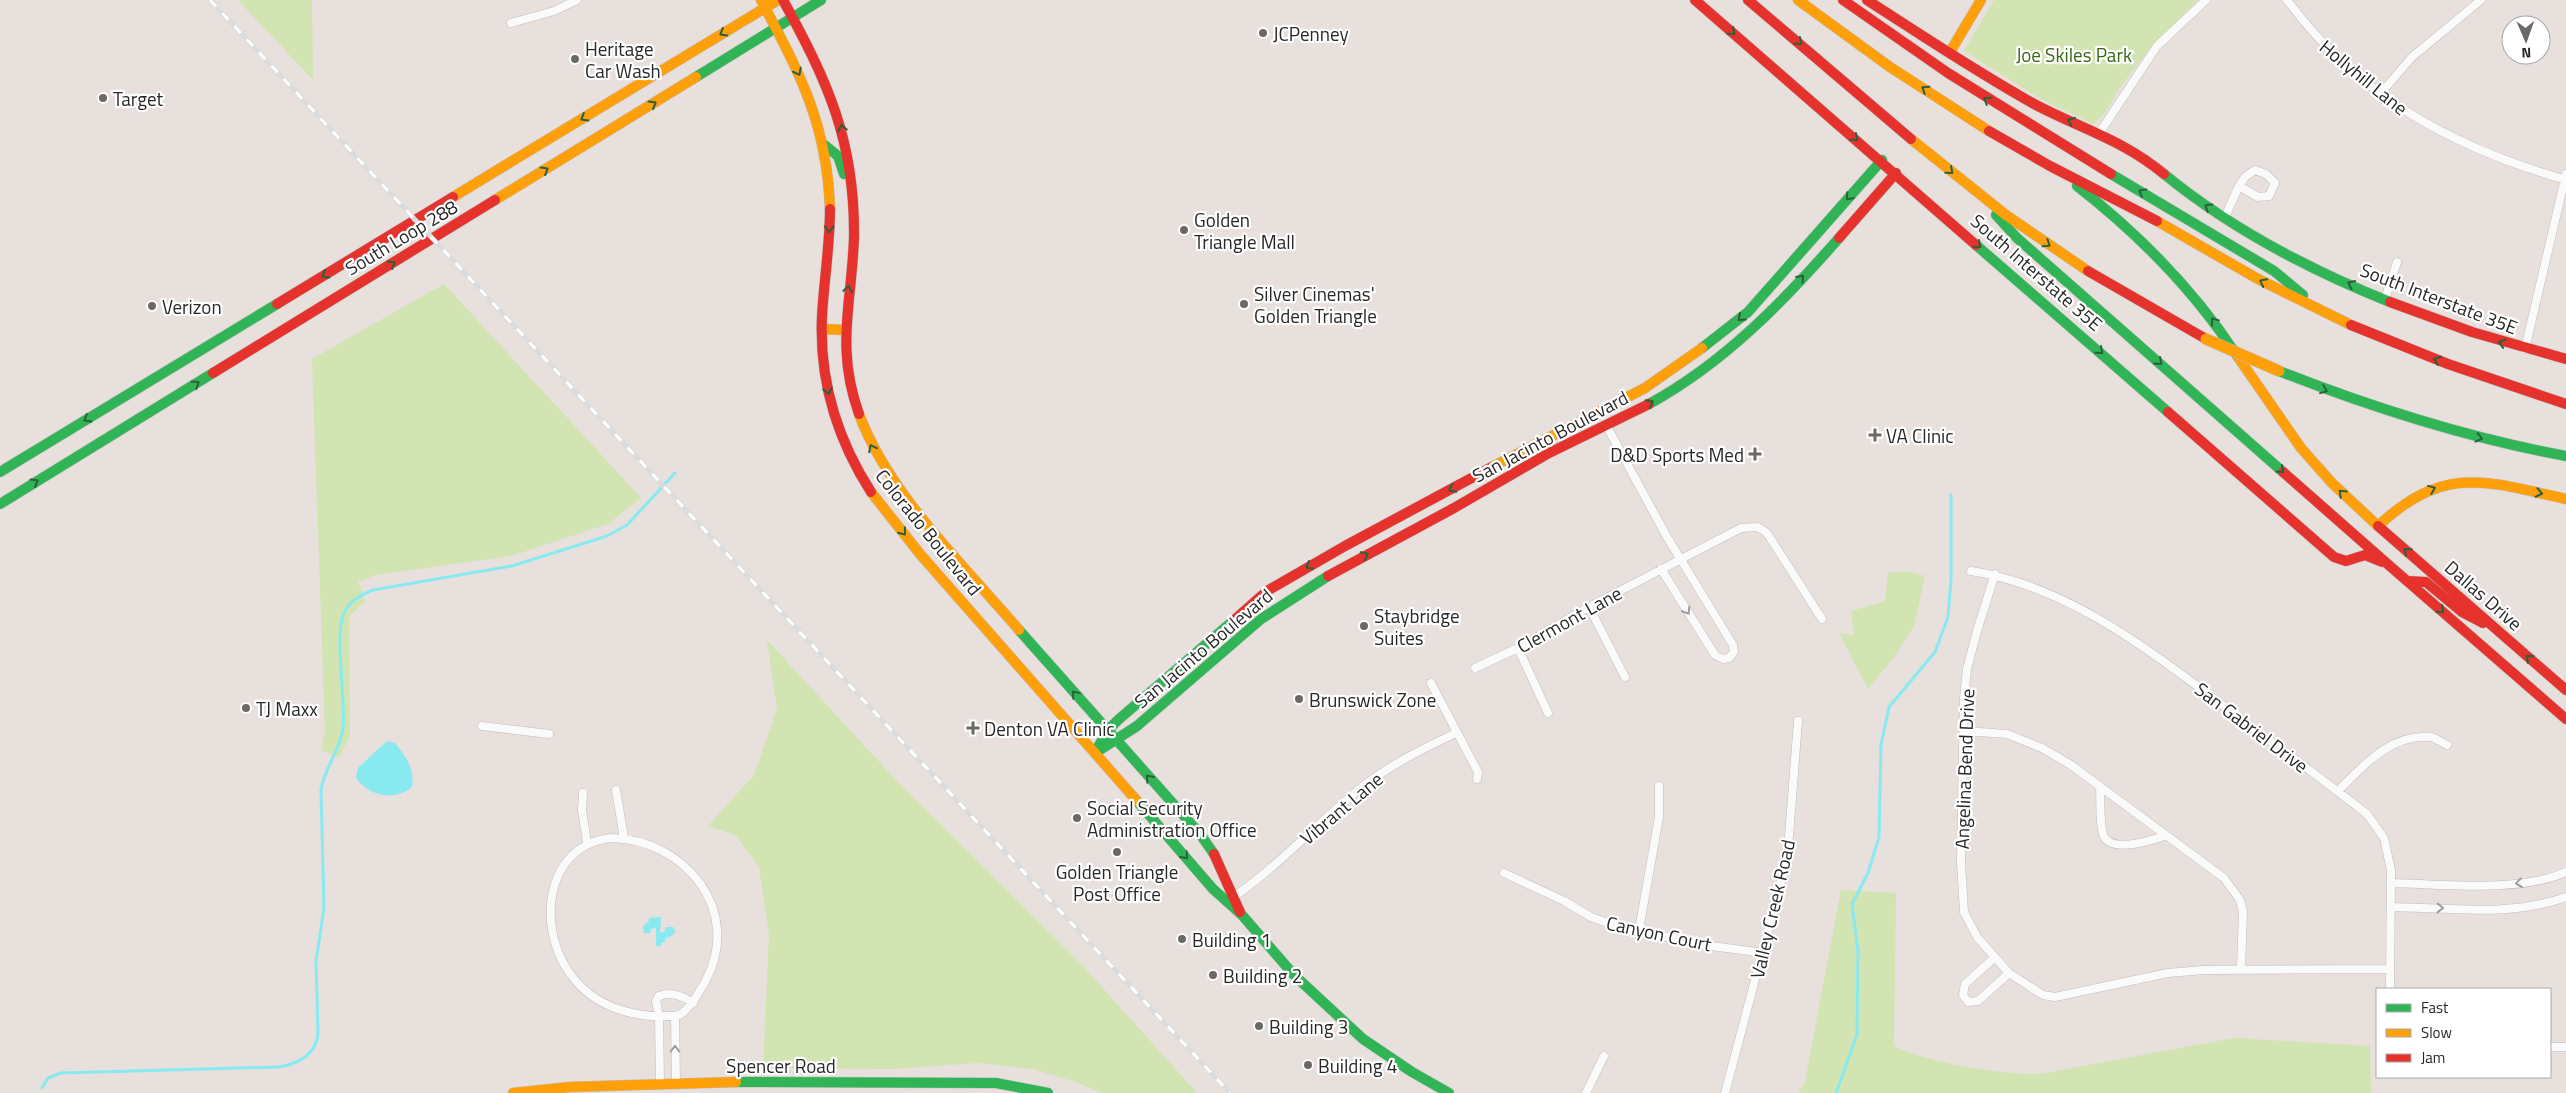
<svg xmlns="http://www.w3.org/2000/svg" width="2566" height="1093" font-family="'Titillium Web',sans-serif">
  <rect width="100%" height="100%" fill="#e7e0dc"/>
  <path fill="#d1e4b1" d="M238,0h74l1,80z
    M1994,0h204c-27,26 -51,51 -73,81 -12,14 -16,33 -32,43l-52,-25 -77,-48z
    M444,284l197,214 -33,26 -97,32 -136,19 -17,7 7,19 -16,16 1,118 -11,23 -18,-8 4,-18 -13,-373z
    M1906,571l19,5 -11,50 -19,30 -27,33 -29,-56 15,2 -3,-24 34,-10 3,-28z
    M767,640l128,139 188,187 114,127h-95l-26,-11 -44,-13 -55,-6 -84,6 -130,-1 6,-133 -10,-68 -24,-32 -27,-9 46,-51 23,-66z
    M1841,890l55,3 -2,153c38,18 104,28 146,28l194,-36 136,8 1,47h-572l6,-12z"/>
  <path fill="#88eaf0" d="M387,741l8,2c11,13 20,27 17,44 -18,15 -43,9 -56,-9l2,-10z
    M661,917l-1,16 4,-1 2,-5h7l3,5 -6,5 -5,1v4l-4,1v3h-5v-18l-5,1 -1,4h-6l-1,-7 6,-5v-3z"/>
  <g fill="none" stroke-linecap="round" stroke-linejoin="round">
    <path stroke="#88eaf0" stroke-width="3" d="M42,1088l6,-10 13,-5 217,-6c21,-3 38,-12 40,-34l-2,-72 8,-53 -3,-118c3,-22 19,-39 22,-61 3,-29 -9,-93 1,-116 5,-12 17,-18 29,-23l139,-24 95,-30 20,-11 48,-52
      M1836,1093l21,-58 1,-84 -6,-47 16,-31 11,-36 2,-92 8,-38 46,-55 13,-35 3,-37v-85"/>
    <g stroke="#c0bebf" stroke-width="9">
      <path id="street" d="M2287,0c72,97 165,147 279,180
        M511,23l43,-12 23,-11
        M2380,94l32,-37 69,-57
        M2100,132l57,-86 49,-46
        M2255,170l11,4 9,9 -6,13 -11,1 -19,-11 6,-9z
        M2225,217l14,-31
        M2385,299l12,-37
        M2525,349l41,-175
        M1606,425l61,112 66,108 1,7 -5,6 -6,1 -8,-4 -54,-86
        M1971,571c98,15 179,80 257,138 46,35 93,69 139,105l17,24 7,32 -1,119
        M1995,574l-18,57 -10,38 -3,29 -3,164 3,50 13,25 32,36 34,22 12,2 113,-24 35,-3 187,-1
        M1589,607l36,70
        M1518,648l30,65
        M1475,668l43,-20 71,-41 152,-79 17,-1 9,6 55,86
        M1431,683l47,89 -1,7
        M482,726l67,8
        M1964,731l43,3 35,14 29,17 153,113 16,22 3,12 -2,56
        M2100,786c1,15 -1,34 3,48 6,20 47,7 61,2
        M616,790l8,48
        M2338,791c25,-25 52,-57 92,-54 5,0 12,6 17,8
        M583,793l-1,17 5,33
        M611,838c74,1 133,73 94,144 -8,13 -13,24 -25,33 -38,5 -80,-5 -105,-35 -39,-45 -34,-134 36,-142z
        M1504,873l60,28 27,16 25,9 88,19 60,8
        M2392,883c51,1 127,10 174,-11
        M1235,896c47,-33 85,-76 131,-112 28,-21 58,-36 90,-51
        M2391,907c57,1 120,10 175,-10
        M1639,930l20,-113v-31
        M1994,958l-29,26 -2,11 5,7 10,-1 31,-28
        M675,1016l1,66
        M2550,1047h16
        M660,1083l-1,-67 -3,-15 3,-5c12,-5 24,0 34,7
        M1586,1093l18,-37
        M1725,1093l56,-211 8,-46 9,-115"/>
    </g>
    <g stroke="#c0bebf" stroke-width="11">
      <path id="fast" d="M696,77l125,-77
        M823,144l15,12 6,18
        M2111,174l163,97 29,24
        M2164,174c66,54 146,96 226,128
        M2077,186c63,49 117,104 161,171
        M1996,215l21,23 266,234
        M1976,245l192,167
        M1702,348l46,-36 134,-152
        M2279,371c94,37 188,67 287,85
        M1649,404c75,-41 134,-102 190,-166
        M0,472l277,-168
        M0,504l213,-131
        M1019,630l181,204 14,20
        M1095,753l42,-27 124,-107 67,-43
        M1095,753l12,-22 11,-11 115,-99
        M1137,801l76,88 29,26 52,60 69,64 49,33 37,21
        M736,1082l260,1 52,10"/>
    </g>
    <g stroke="#c0bebf" stroke-width="11">
      <path id="slow" d="M761,0c39,74 66,123 69,209
        M1798,0l92,67 99,64
        M1950,52l31,-52
        M1911,139l95,76 82,56
        M453,197l325,-197
        M495,200l201,-123
        M2157,221l101,58 93,46
        M822,329l23,1
        M2238,357l63,91 31,35 46,43
        M859,414c30,81 104,150 160,216
        M1492,467l153,-79 57,-40
        M871,492l49,62 217,247
        M2378,526c67,-62 107,-45 188,-27
        M513,1093l57,-6 166,-5"/>
    </g>
    <g stroke="#c0bebf" stroke-width="11">
      <path id="jam" d="M783,0c45,82 72,141 71,237 -2,66 -19,110 5,177
        M1695,0l281,245
        M1748,0l163,139
        M1843,0l105,73 163,101
        M1867,0c56,36 111,73 169,105 46,24 87,35 128,69
        M1989,131l61,35 107,55
        M830,209c0,36 -6,71 -8,107 -3,64 15,123 49,176
        M1839,238l57,-65
        M2088,271l118,68
        M2390,302l82,30 94,27
        M277,304l176,-107
        M2351,325l97,39 118,40
        M213,373l282,-173
        M2168,412l166,145 12,4 19,-6 17,7
        M2283,472l108,95
        M2378,526l188,164
        M2391,567l175,152
        M1328,576l126,-68 95,-55 100,-49
        M2407,581l19,1 36,30 21,11
        M1233,621l34,-30 78,-45 147,-79
        M1214,854l26,58"/>
    </g>
    <use href="#street" stroke="#fbfafa" stroke-width="8"/>
    <use href="#fast" stroke="#30b455" stroke-width="10"/>
    <use href="#slow" stroke="#ff9f0a" stroke-width="10"/>
    <use href="#jam" stroke="#e5322d" stroke-width="10"/>
    <g stroke="#dcdcde" stroke-width="5">
      <path id="rail" d="M210,0l1020,1093"/>
    </g>
    <use href="#rail" stroke="#fff" stroke-width="3" stroke-dasharray="9" stroke-linecap="butt"/>
    <g stroke="#bfbdbb" stroke-width="12" stroke-linecap="butt">
      <path id="slow-bridge" d="M2206,339l73,32"/>
    </g>
    <use href="#slow-bridge" stroke="#ff9f0a" stroke-width="11"/>
  </g>
  <defs><path id="oneway-chevron" d="M-2-3.5L2.5 0L-2 3.5" fill="none" stroke-width="1.6" stroke-linecap="round" stroke-linejoin="round" transform="scale(1.25)"/></defs>
  <g stroke="#2b603a">
    <use href="#oneway-chevron" transform="translate(1732 32) rotate(41)"/>
    <use href="#oneway-chevron" transform="translate(723 33) rotate(149)"/>
    <use href="#oneway-chevron" transform="translate(1799 42) rotate(40)"/>
    <use href="#oneway-chevron" transform="translate(798 72) rotate(63)"/>
    <use href="#oneway-chevron" transform="translate(1925 89) rotate(-147)"/>
    <use href="#oneway-chevron" transform="translate(1987 100) rotate(-147)"/>
    <use href="#oneway-chevron" transform="translate(653 104) rotate(-31)"/>
    <use href="#oneway-chevron" transform="translate(584 118) rotate(149)"/>
    <use href="#oneway-chevron" transform="translate(2071 121) rotate(-156)"/>
    <use href="#oneway-chevron" transform="translate(842 128) rotate(-102)"/>
    <use href="#oneway-chevron" transform="translate(1855 138) rotate(40)"/>
    <use href="#oneway-chevron" transform="translate(545 170) rotate(-31)"/>
    <use href="#oneway-chevron" transform="translate(1950 171) rotate(41)"/>
    <use href="#oneway-chevron" transform="translate(2142 192) rotate(-150)"/>
    <use href="#oneway-chevron" transform="translate(1849 197) rotate(131)"/>
    <use href="#oneway-chevron" transform="translate(2208 207) rotate(-148)"/>
    <use href="#oneway-chevron" transform="translate(829 229) rotate(93)"/>
    <use href="#oneway-chevron" transform="translate(2047 244) rotate(34)"/>
    <use href="#oneway-chevron" transform="translate(1978 245) rotate(41)"/>
    <use href="#oneway-chevron" transform="translate(392 264) rotate(-31)"/>
    <use href="#oneway-chevron" transform="translate(325 275) rotate(149)"/>
    <use href="#oneway-chevron" transform="translate(1801 278) rotate(-48)"/>
    <use href="#oneway-chevron" transform="translate(2263 282) rotate(-153)"/>
    <use href="#oneway-chevron" transform="translate(2351 284) rotate(-156)"/>
    <use href="#oneway-chevron" transform="translate(848 289) rotate(-82)"/>
    <use href="#oneway-chevron" transform="translate(1741 318) rotate(138)"/>
    <use href="#oneway-chevron" transform="translate(2214 321) rotate(-127)"/>
    <use href="#oneway-chevron" transform="translate(2502 343) rotate(-163)"/>
    <use href="#oneway-chevron" transform="translate(2100 351) rotate(41)"/>
    <use href="#oneway-chevron" transform="translate(2437 360) rotate(-160)"/>
    <use href="#oneway-chevron" transform="translate(2159 362) rotate(42)"/>
    <use href="#oneway-chevron" transform="translate(196 384) rotate(-32)"/>
    <use href="#oneway-chevron" transform="translate(2324 390) rotate(22)"/>
    <use href="#oneway-chevron" transform="translate(828 391) rotate(79)"/>
    <use href="#oneway-chevron" transform="translate(1650 403) rotate(-28)"/>
    <use href="#oneway-chevron" transform="translate(87 419) rotate(149)"/>
    <use href="#oneway-chevron" transform="translate(2479 438) rotate(14)"/>
    <use href="#oneway-chevron" transform="translate(872 448) rotate(-117)"/>
    <use href="#oneway-chevron" transform="translate(2281 470) rotate(40)"/>
    <use href="#oneway-chevron" transform="translate(35 482) rotate(-31)"/>
    <use href="#oneway-chevron" transform="translate(1452 489) rotate(152)"/>
    <use href="#oneway-chevron" transform="translate(2432 489) rotate(-22)"/>
    <use href="#oneway-chevron" transform="translate(2342 493) rotate(-136)"/>
    <use href="#oneway-chevron" transform="translate(2539 493) rotate(12)"/>
    <use href="#oneway-chevron" transform="translate(903 532) rotate(52)"/>
    <use href="#oneway-chevron" transform="translate(2407 551) rotate(-139)"/>
    <use href="#oneway-chevron" transform="translate(1365 555) rotate(-28)"/>
    <use href="#oneway-chevron" transform="translate(1309 566) rotate(151)"/>
    <use href="#oneway-chevron" transform="translate(2441 610) rotate(41)"/>
    <use href="#oneway-chevron" transform="translate(2529 658) rotate(-139)"/>
    <use href="#oneway-chevron" transform="translate(1075 694) rotate(-130)"/>
    <use href="#oneway-chevron" transform="translate(1149 778) rotate(-131)"/>
    <use href="#oneway-chevron" transform="translate(1185 856) rotate(48)"/>
  </g>
  <g stroke="#9c9c9c">
    <use href="#oneway-chevron" transform="translate(1687 611) rotate(58)"/>
    <use href="#oneway-chevron" transform="translate(2519 883) rotate(173)"/>
    <use href="#oneway-chevron" transform="translate(2440 908) rotate(1)"/>
    <use href="#oneway-chevron" transform="translate(675 1049) rotate(-90)"/>
  </g>
  <g fill="#6b6867" stroke="#fff" stroke-width="2">
    <circle cx="1263" cy="33" r="5"/>
    <circle cx="575" cy="59" r="5"/>
    <circle cx="103" cy="98" r="5"/>
    <circle cx="1184" cy="230" r="5"/>
    <circle cx="1244" cy="304" r="5"/>
    <circle cx="152" cy="306" r="5"/>
    <path d="M1872.5 427.5h5v5h5v5h-5v5h-5v-5h-5v-5h5z"/>
    <path d="M1752.5 446.5h5v5h5v5h-5v5h-5v-5h-5v-5h5z"/>
    <circle cx="1364" cy="626" r="5"/>
    <circle cx="1299" cy="699" r="5"/>
    <circle cx="246" cy="708" r="5"/>
    <path d="M970.5 720.5h5v5h5v5h-5v5h-5v-5h-5v-5h5z"/>
    <circle cx="1077" cy="818" r="5"/>
    <circle cx="1117" cy="852" r="5"/>
    <circle cx="1182" cy="939" r="5"/>
    <circle cx="1213" cy="975" r="5"/>
    <circle cx="1259" cy="1026" r="5"/>
    <circle cx="1308" cy="1065" r="5"/>
  </g>
  <g text-anchor="middle" dominant-baseline="central" stroke-width="4.5" stroke-linejoin="round" paint-order="stroke">
    <g font-size="19" fill="#282828" stroke="#fff" text-anchor="start">
      <text x="1273" y="33">JCPenney</text>
      <text x="585" y="48">Heritage<tspan x="585" dy="22">Car Wash</tspan></text>
      <text x="113" y="98">Target</text>
      <text x="1194" y="219">Golden<tspan x="1194" dy="22">Triangle Mall</tspan></text>
      <text x="1254" y="293">Silver Cinemas'<tspan x="1254" dy="22">Golden Triangle</tspan></text>
      <text x="162" y="306">Verizon</text>
      <text x="1886" y="435">VA Clinic</text>
      <text x="1744" y="454" text-anchor="end">D&amp;D Sports Med</text>
      <text x="1374" y="615">Staybridge<tspan x="1374" dy="22">Suites</tspan></text>
      <text x="1309" y="699">Brunswick Zone</text>
      <text x="256" y="708">TJ Maxx</text>
      <text x="984" y="728">Denton VA Clinic</text>
      <text x="1087" y="807">Social Security<tspan x="1087" dy="22">Administration Office</tspan></text>
      <text x="1117" y="871" text-anchor="middle">Golden Triangle<tspan x="1117" dy="22">Post Office</tspan></text>
      <text x="1192" y="939">Building 1</text>
      <text x="1223" y="975">Building 2</text>
      <text x="1269" y="1026">Building 3</text>
      <text x="1318" y="1065">Building 4</text>
    </g>
    <g font-size="19" fill="#366913" stroke="#fff">
      <text x="2074" y="54">Joe Skiles Park</text>
    </g>
    <g font-size="19" fill="#282828" stroke="#fff">
      <text transform="translate(2364 77) rotate(39)">Hollyhill Lane</text>
      <text transform="translate(401 237) rotate(-31)">South Loop 288</text>
      <text transform="translate(2037 272) rotate(41)">South Interstate 35E</text>
      <text transform="translate(2439 298) rotate(21)">South Interstate 35E</text>
      <text transform="translate(1550 436) rotate(-28)">San Jacinto Boulevard</text>
      <text transform="translate(929 532) rotate(51)">Colorado Boulevard</text>
      <text transform="translate(2484 595) rotate(41)">Dallas Drive</text>
      <text transform="translate(1569 619) rotate(-29)">Clermont Lane</text>
      <text transform="translate(1203 648) rotate(-40)">San Jacinto Boulevard</text>
      <text transform="translate(2252 727) rotate(37)">San Gabriel Drive</text>
      <text transform="translate(1964 769) rotate(-88)">Angelina Bend Drive</text>
      <text transform="translate(1341 808) rotate(-40)">Vibrant Lane</text>
      <text transform="translate(1772 909) rotate(-77)">Valley Creek Road</text>
      <text transform="translate(1659 933) rotate(12)">Canyon Court</text>
      <text x="781" y="1065">Spencer Road</text>
    </g>
  </g>
  <rect x="2376" y="988" width="175" height="90" fill="#ffffff" stroke="#a9a9a9"/>
  <rect x="2386" y="1004" width="25" height="8" fill="#30b455" stroke="#a9a9a9"/>
  <text x="2421" y="1013" font-size="15" fill="#282828">Fast</text>
  <rect x="2386" y="1029" width="25" height="8" fill="#ff9f0a" stroke="#a9a9a9"/>
  <text x="2421" y="1038" font-size="15" fill="#282828">Slow</text>
  <rect x="2386" y="1054" width="25" height="8" fill="#e5322d" stroke="#a9a9a9"/>
  <text x="2421" y="1063" font-size="15" fill="#282828">Jam</text>
  <g transform="translate(2526 40) rotate(178)"><circle r="24" fill="#ffffff" stroke="#a9a9a9"/>
  <path d="M0-4L9 19L0 12L-9 19Z" fill="#6b6867"/>
  <text y="-8" font-size="14" font-weight="bold" text-anchor="middle" fill="#282828">N</text>
  </g>
</svg>
